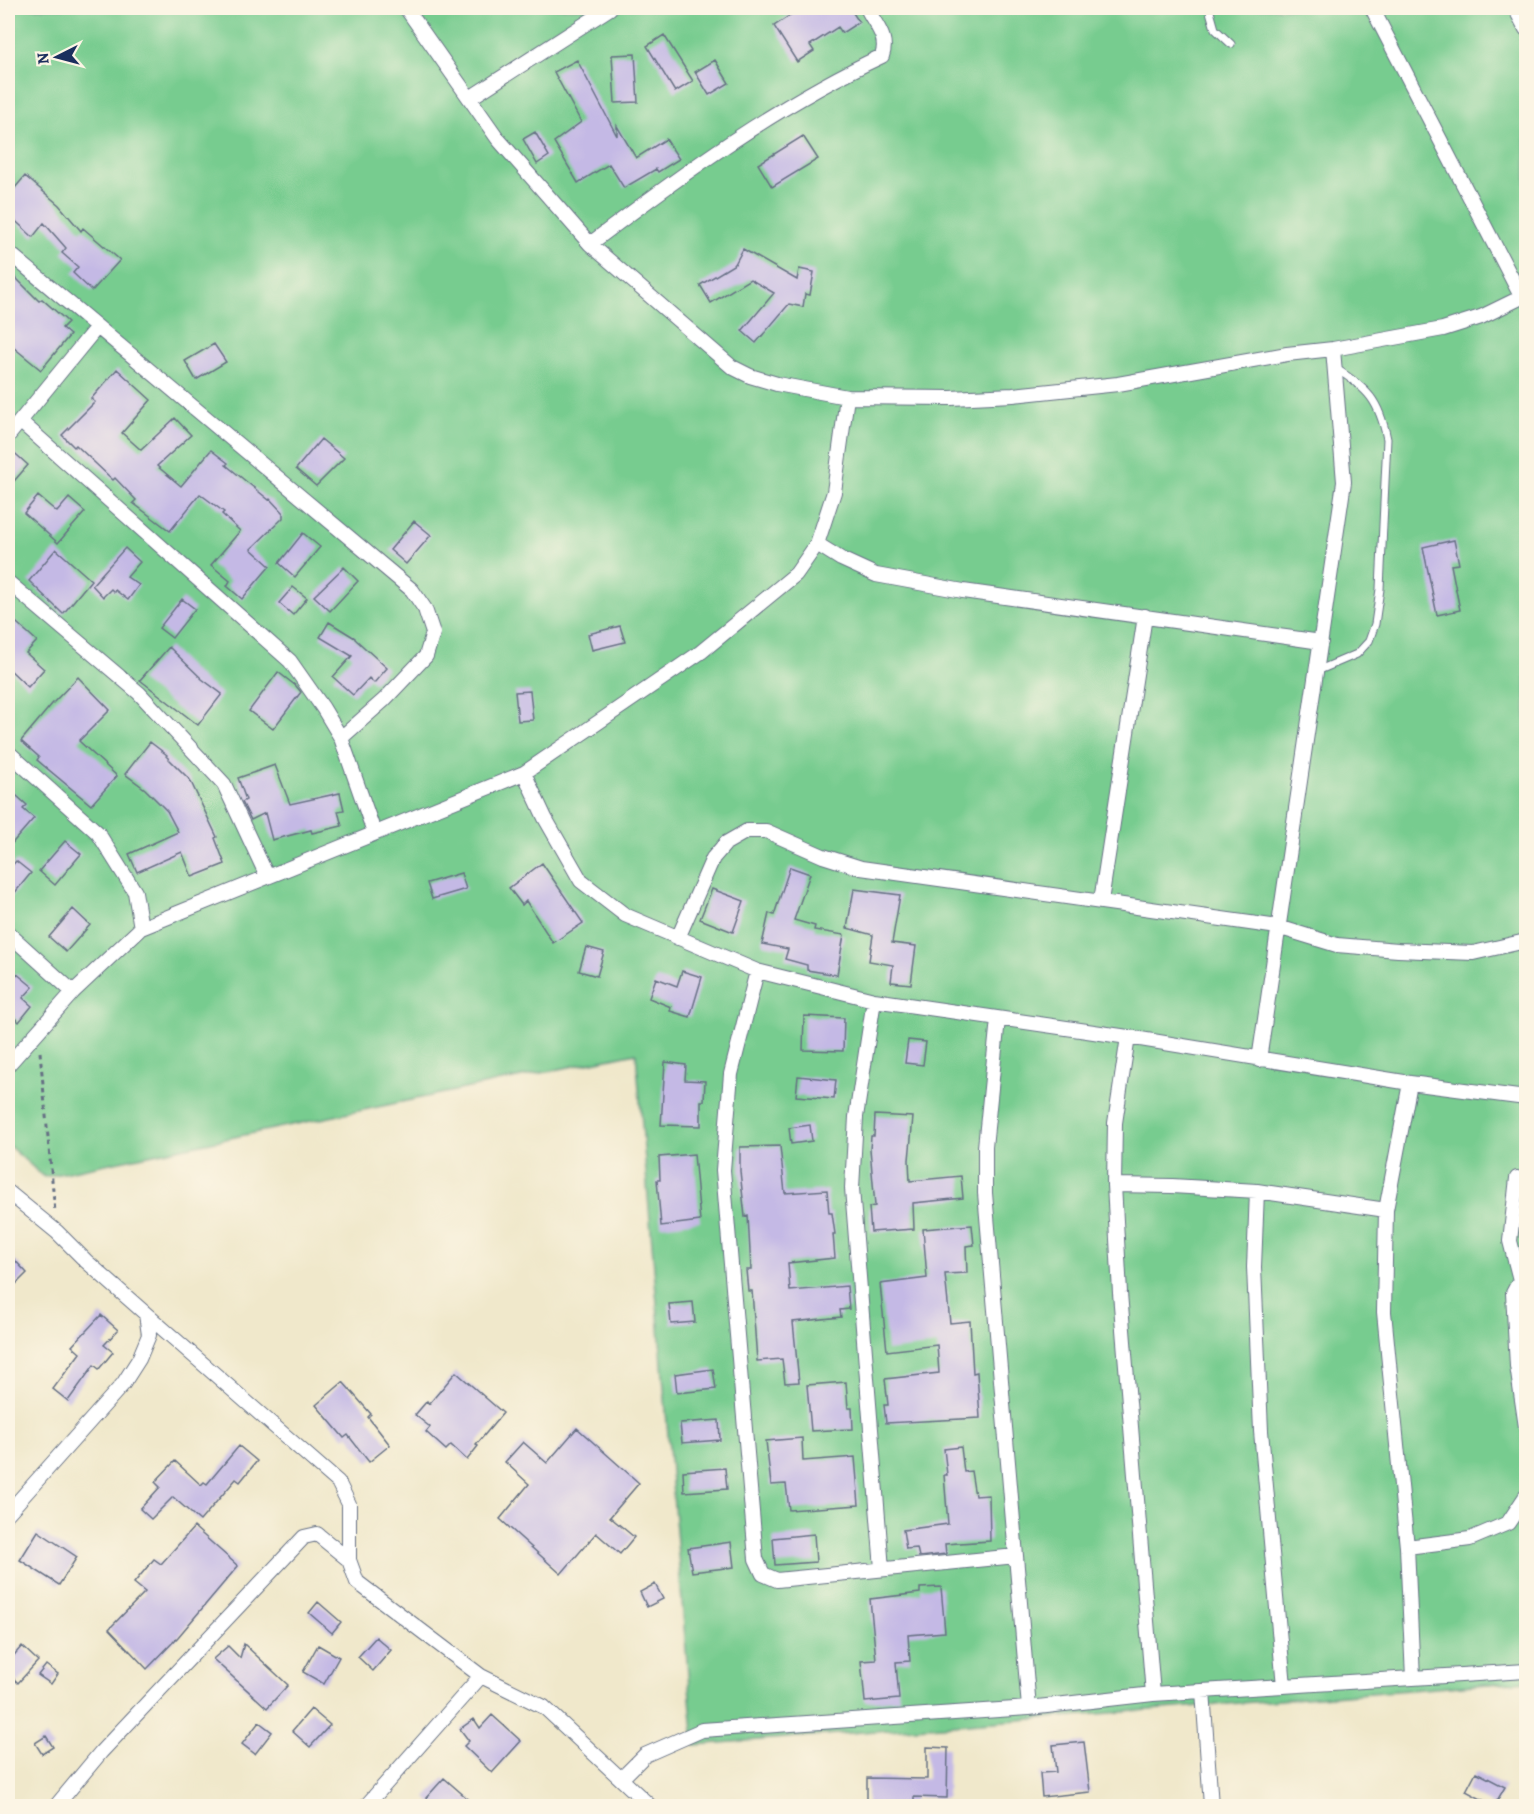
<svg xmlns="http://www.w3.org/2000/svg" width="1534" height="1814" font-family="Alegreya,serif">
  <rect width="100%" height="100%" fill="#fcf5e5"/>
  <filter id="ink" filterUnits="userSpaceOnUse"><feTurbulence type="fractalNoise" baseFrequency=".0167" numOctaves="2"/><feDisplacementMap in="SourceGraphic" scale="12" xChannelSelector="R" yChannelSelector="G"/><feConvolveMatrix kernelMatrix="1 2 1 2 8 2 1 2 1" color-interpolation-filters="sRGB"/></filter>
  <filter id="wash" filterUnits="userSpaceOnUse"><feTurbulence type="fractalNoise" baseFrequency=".008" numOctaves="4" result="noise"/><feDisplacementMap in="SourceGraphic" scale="24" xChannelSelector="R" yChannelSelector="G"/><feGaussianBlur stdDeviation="1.35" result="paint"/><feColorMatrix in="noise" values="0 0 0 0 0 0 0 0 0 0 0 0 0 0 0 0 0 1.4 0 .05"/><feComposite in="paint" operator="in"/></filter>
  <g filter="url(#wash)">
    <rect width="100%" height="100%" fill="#f0e8cb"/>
    <path fill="#77cc8f" stroke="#497e76" stroke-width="1.5" d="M8,8h1518v1673l-832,64 -58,-692 -592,124 -36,-32z"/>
    <g id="blocks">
      <path fill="#c4b9e5" d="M801,8h49l9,14 -17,11 -4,-6 -28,18 4,6 -17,11 -23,-36z
        M664,35l29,46 -18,11 -28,-46z
        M635,54l3,48 -23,1 -3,-48z
        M577,60l40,76v-10l19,32 30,-19 13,20 -21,13 -2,-3 -32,19 -15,-24 -31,19 -24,-41 27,-20 -27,-50z
        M715,60l14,23 -20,12 -14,-23z
        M535,132l14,24 -12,8 -14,-25z
        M803,136l15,23 -46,28 -14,-23z
        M25,176l34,29 22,26 2,-3 37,32 -28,31 -19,-18 5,-6 -16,-14 4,-5 -22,-25 -11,14 -25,-23v-18z
        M743,249l54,31 2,-11 15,3 -4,23 -5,-1 -2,13 -14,-3 -33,39 -14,-12 32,-38 -24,-14 -39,24 -11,-18 35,-21z
        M8,270l31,31 3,-2 26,23 -6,6 8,7 -29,35 -33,-27z
        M214,344l12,18 -30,18 -11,-19z
        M117,369l34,31 -29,33 19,17 34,-32 16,17 -34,31 24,20 30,-36 17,13 -2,2 43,35 1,-1 13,14v5l-32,31 19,17 -28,33 -15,-13 3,-5 -19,-16 29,-34 -18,-17 2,-2 -24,-18 -30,37 -37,-28 3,-3 -21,-22 -2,2 -37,-35 -2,2 -12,-12 33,-33 -4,-3z
        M321,439l23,19 -28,28 -20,-17z
        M8,447l20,18 -20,23z
        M38,496l19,16 12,-14 16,14 -27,31 -34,-30z
        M414,521l17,14 -25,29 -16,-14z
        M303,533l17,14 -25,30 -16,-14z
        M1454,540l5,24 -8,1 9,45 -23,5 -14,-68z
        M125,548l15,14 -13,15 12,8 -11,15 -13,-10 -1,2 -3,-3 -8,8 -11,-12z
        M56,549l35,31 -28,34 -34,-33z
        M344,567l14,14 -28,30 -16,-15z
        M293,587l14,11 -14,17 -14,-12z
        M182,599l13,10 -23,29 -13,-10z
        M8,615l29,26 -11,12 18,16 -16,18 -20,-19z
        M329,622l26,16v1l32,29 -13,15 -5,-5 -16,17 -20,-18 19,-21 -32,-19z
        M620,626l5,16 -33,8 -4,-16z
        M169,647l33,32 20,15 -24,31 -58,-45z
        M278,672l18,14 5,6 -28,37 -24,-18z
        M78,677l32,33 -31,31 38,35 -26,29 -54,-45 2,-3 -18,-16 31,-37z
        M530,691l3,29 -15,1 -3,-29z
        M150,742l17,13 -1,1 24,24 27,57 -2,1 10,26 -33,13 -10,-25 -45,20 -8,-18 49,-22 -11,-21 -22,-22 -20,-15z
        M275,765l15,39 50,-11 4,17 -6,1 4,15 -30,7 -1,-3 -39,10 -7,-27 -14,7 -9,-18 4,-2 -8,-22z
        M8,788l19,17 -4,4 11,9 -26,30z
        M65,841l16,13 -26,31 -16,-14z
        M16,861l15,12 -23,28v-31z
        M542,863l41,60 -30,20 -27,-42 -4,4 -13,-17z
        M790,867l20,7 -16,46 21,6 -1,4 30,5 -7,40 -30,-5v-5l-22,-6 3,-10 -26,-5 7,-31 5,2z
        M461,873l5,16 -34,10 -5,-16z
        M712,889l32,12 -11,31 -33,-13z
        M854,889l46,6 -8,48 24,3 -5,38 -20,-2 2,-17 -24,-4 4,-26 -26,-7z
        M73,909l17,16 -24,27 -17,-15z
        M586,947l18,5 -7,24 -18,-5z
        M682,971l20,6 -12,40 -20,-6 1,-4 -22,-9 7,-20 21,8z
        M16,973l17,14 -10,11 9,8 -13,16 -11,-10v-29z
        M804,1016l40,2 -1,33 -40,-1z
        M908,1040l18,2 -3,23 -18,-2z
        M665,1062l21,3 -1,15 20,1 -1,20h-3v25l-40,-1z
        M798,1076l38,4 -2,19 -38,-3z
        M875,1115l38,2 -4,43 1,21 51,-5 2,22 -50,5 1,26 -43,3 -2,-25 6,-1 -5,-57 1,-13h3z
        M810,1125l2,16 -21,3 -2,-16z
        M780,1146l5,47 42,-3 2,23h3l3,21h-2l2,24 -47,5 2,28 57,-5 2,23 -9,1 1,7 -48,5 6,60 -14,1 -3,-24 -25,2 -5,-70h-4l-2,-21h5l-3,-54 -3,1 -5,-46v-24z
        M694,1154l6,67 -39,5 -4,-46h3l-1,-23z
        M972,1225l2,20 -8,1 1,27 -22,1 5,49 20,-2 3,52 4,-1 3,46 -94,5 -2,-18h4l-3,-26 54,-6 -2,-28 -50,6 -7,-67 47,-6 -4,-49z
        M8,1253l19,20 -19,19z
        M693,1302l2,20 -24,2 -2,-20z
        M101,1315l17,15 -14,15 9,7 -14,17 -5,-4 -26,36 -15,-12 27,-36 -8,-7z
        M713,1369l3,20 -39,4 -2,-19z
        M456,1372l47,41 -27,32 2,1 -11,14 -16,-15 -5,5 -20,-18 4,-5 -15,-12 12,-14 2,3z
        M343,1382l28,32 -3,3 22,28 -21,17 -21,-27 -4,3 -28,-33z
        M846,1382l2,26h4l1,21 -42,2 -4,-46z
        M719,1420l1,20 -38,3 -2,-20z
        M577,1428l62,55 -29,34 24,20 -14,17 -24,-21 -35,41 -61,-55 29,-35 -24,-22 18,-20 24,21z
        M802,1438l1,23 52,-4 4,48 -70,5 -3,-26 -15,1 -5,-44z
        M239,1446l18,15 -17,21 -4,-3 -36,42 -27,-24 -22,22 -11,-10 20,-22 -5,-5 20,-21 26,24 3,-3 3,2z
        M961,1447l3,25 7,-1 4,25 14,-1 1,46 -45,3 1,10 -27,3 -2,-9 -11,1 -3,-19 45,-6 -4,-49h3l-3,-26z
        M725,1468l2,21 -43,3 -1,-21z
        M194,1527l44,39 -60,71 -31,32 -38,-40 36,-37 -11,-9 20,-24 7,5z
        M38,1531l39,26 -18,28 -39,-25z
        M814,1534l2,28 -41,3 -2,-27z
        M731,1542l3,25 -42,5 -4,-24z
        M655,1584l8,15 -16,8 -7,-15z
        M941,1587l4,45 -37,3 2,26 -14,1 3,37 -34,3 -4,-41 15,-1 -6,-61 50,-6v-5z
        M318,1602l23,20 -9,11 -23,-20z
        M376,1637l15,13 -18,21 -15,-14z
        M244,1644l44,41 -21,23 -54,-49 15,-13 12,12z
        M318,1645l21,12 -15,27 -21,-12z
        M22,1646l16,15 -20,22 -10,-10v-11z
        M46,1665l12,9 -7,10 -13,-9z
        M311,1709l19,16 -20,22 -18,-16z
        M492,1715l29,26 -29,32 -28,-27 5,-5 -9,-12 14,-10 6,9z
        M259,1722l13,10 -17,22 -13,-10z
        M46,1736l7,11 -11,7 -7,-11z
        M1084,1742l6,50 -48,5 -2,-24 16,-1 -3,-27z
        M927,1747l21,1 -1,50 -33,-1v9h-47v-28l60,1z
        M1476,1772l29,15 -11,19 -28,-15z
        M444,1778l32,28h-41l-9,-8z"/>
    </g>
  </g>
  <g filter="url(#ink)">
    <use href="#blocks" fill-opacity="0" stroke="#667084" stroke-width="1.5"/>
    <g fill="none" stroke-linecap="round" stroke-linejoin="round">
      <g stroke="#667084" stroke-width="9">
        <path id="service" d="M1209,8l6,21 16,15
          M1317,671l40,-17 12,-13 6,-17 5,-35 7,-150c-8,-39 -19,-50 -52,-71"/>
      </g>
      <g stroke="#667084" stroke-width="16">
        <path id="minor" d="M406,8l92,131 92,105 142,123 18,9 27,8 70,13 104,1 62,-3 105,-11 169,-30 46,-5 110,-20 38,-12 45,-22
          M1372,8l150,290
          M1515,8l11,21
          M470,98l140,-90
          M590,244c92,-70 187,-139 292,-188 7,-19 -7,-31 -15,-48
          M8,252l404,338 13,19 8,24 -7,23 -42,44 -43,38
          M21,422l269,239 33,47 18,30 33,94
          M8,436l89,-109
          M817,544l24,15 35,16 87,16 358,51
          M8,582l131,111 85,91 43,92
          M8,752l90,81 37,59 6,36
          M524,773l21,45 36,63 44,34 132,56 117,29 254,37 282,46 116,15
          M1101,901l44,-285
          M8,933l65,59
          M678,938l35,-80 13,-15 21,-12h19l57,25 38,12 417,59 59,18 61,5 75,3 53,-12
          M757,971l-26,103 -8,96 33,389 7,15 14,6 239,-24 13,152
          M874,1000l-18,117 -4,71 30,381
          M998,1019l-13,128v46l31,363
          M1128,1037l-13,86 -1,62 6,108 33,401
          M1259,1060l85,-578 -11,-133
          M8,1065l65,-73 68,-64 383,-155 177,-121 95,-78 21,-30 17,-52 13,-95
          M1410,1083l-24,127 -2,102 23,235 6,131
          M1517,1178l-7,63 10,39
          M1114,1185l58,1 85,5 129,19
          M1257,1191l-3,76 7,164 23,255
          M8,1192l49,40 29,29 60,53 3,21 -10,24 -16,25 -115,129
          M1526,1276l-6,4 -7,13 4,73 9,61
          M146,1314l192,168 11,22v56l8,22 124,94
          M1407,1547l63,-8 38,-16 18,-27
          M1203,1691l8,115
          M622,1778l23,-23 57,-25 327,-22 124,-14 373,-23
          M56,1806l45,-54 203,-215 13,-3 32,26
          M366,1806l115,-130 63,31 106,99"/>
      </g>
      <path stroke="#667084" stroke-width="3" stroke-dasharray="4.5 4.5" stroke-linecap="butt" d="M40,1052l15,160"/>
      <use href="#service" stroke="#fff" stroke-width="7"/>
      <use href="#minor" stroke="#fff" stroke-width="14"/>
    </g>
  </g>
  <rect width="1534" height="1814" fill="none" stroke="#fcf5e5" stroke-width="30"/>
  <g transform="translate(57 57) rotate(264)" stroke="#fcf5e5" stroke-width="4.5" paint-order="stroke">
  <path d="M0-4.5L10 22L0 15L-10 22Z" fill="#1b2f5e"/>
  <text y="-9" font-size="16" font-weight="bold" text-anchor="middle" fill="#1b2f5e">N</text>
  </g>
</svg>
